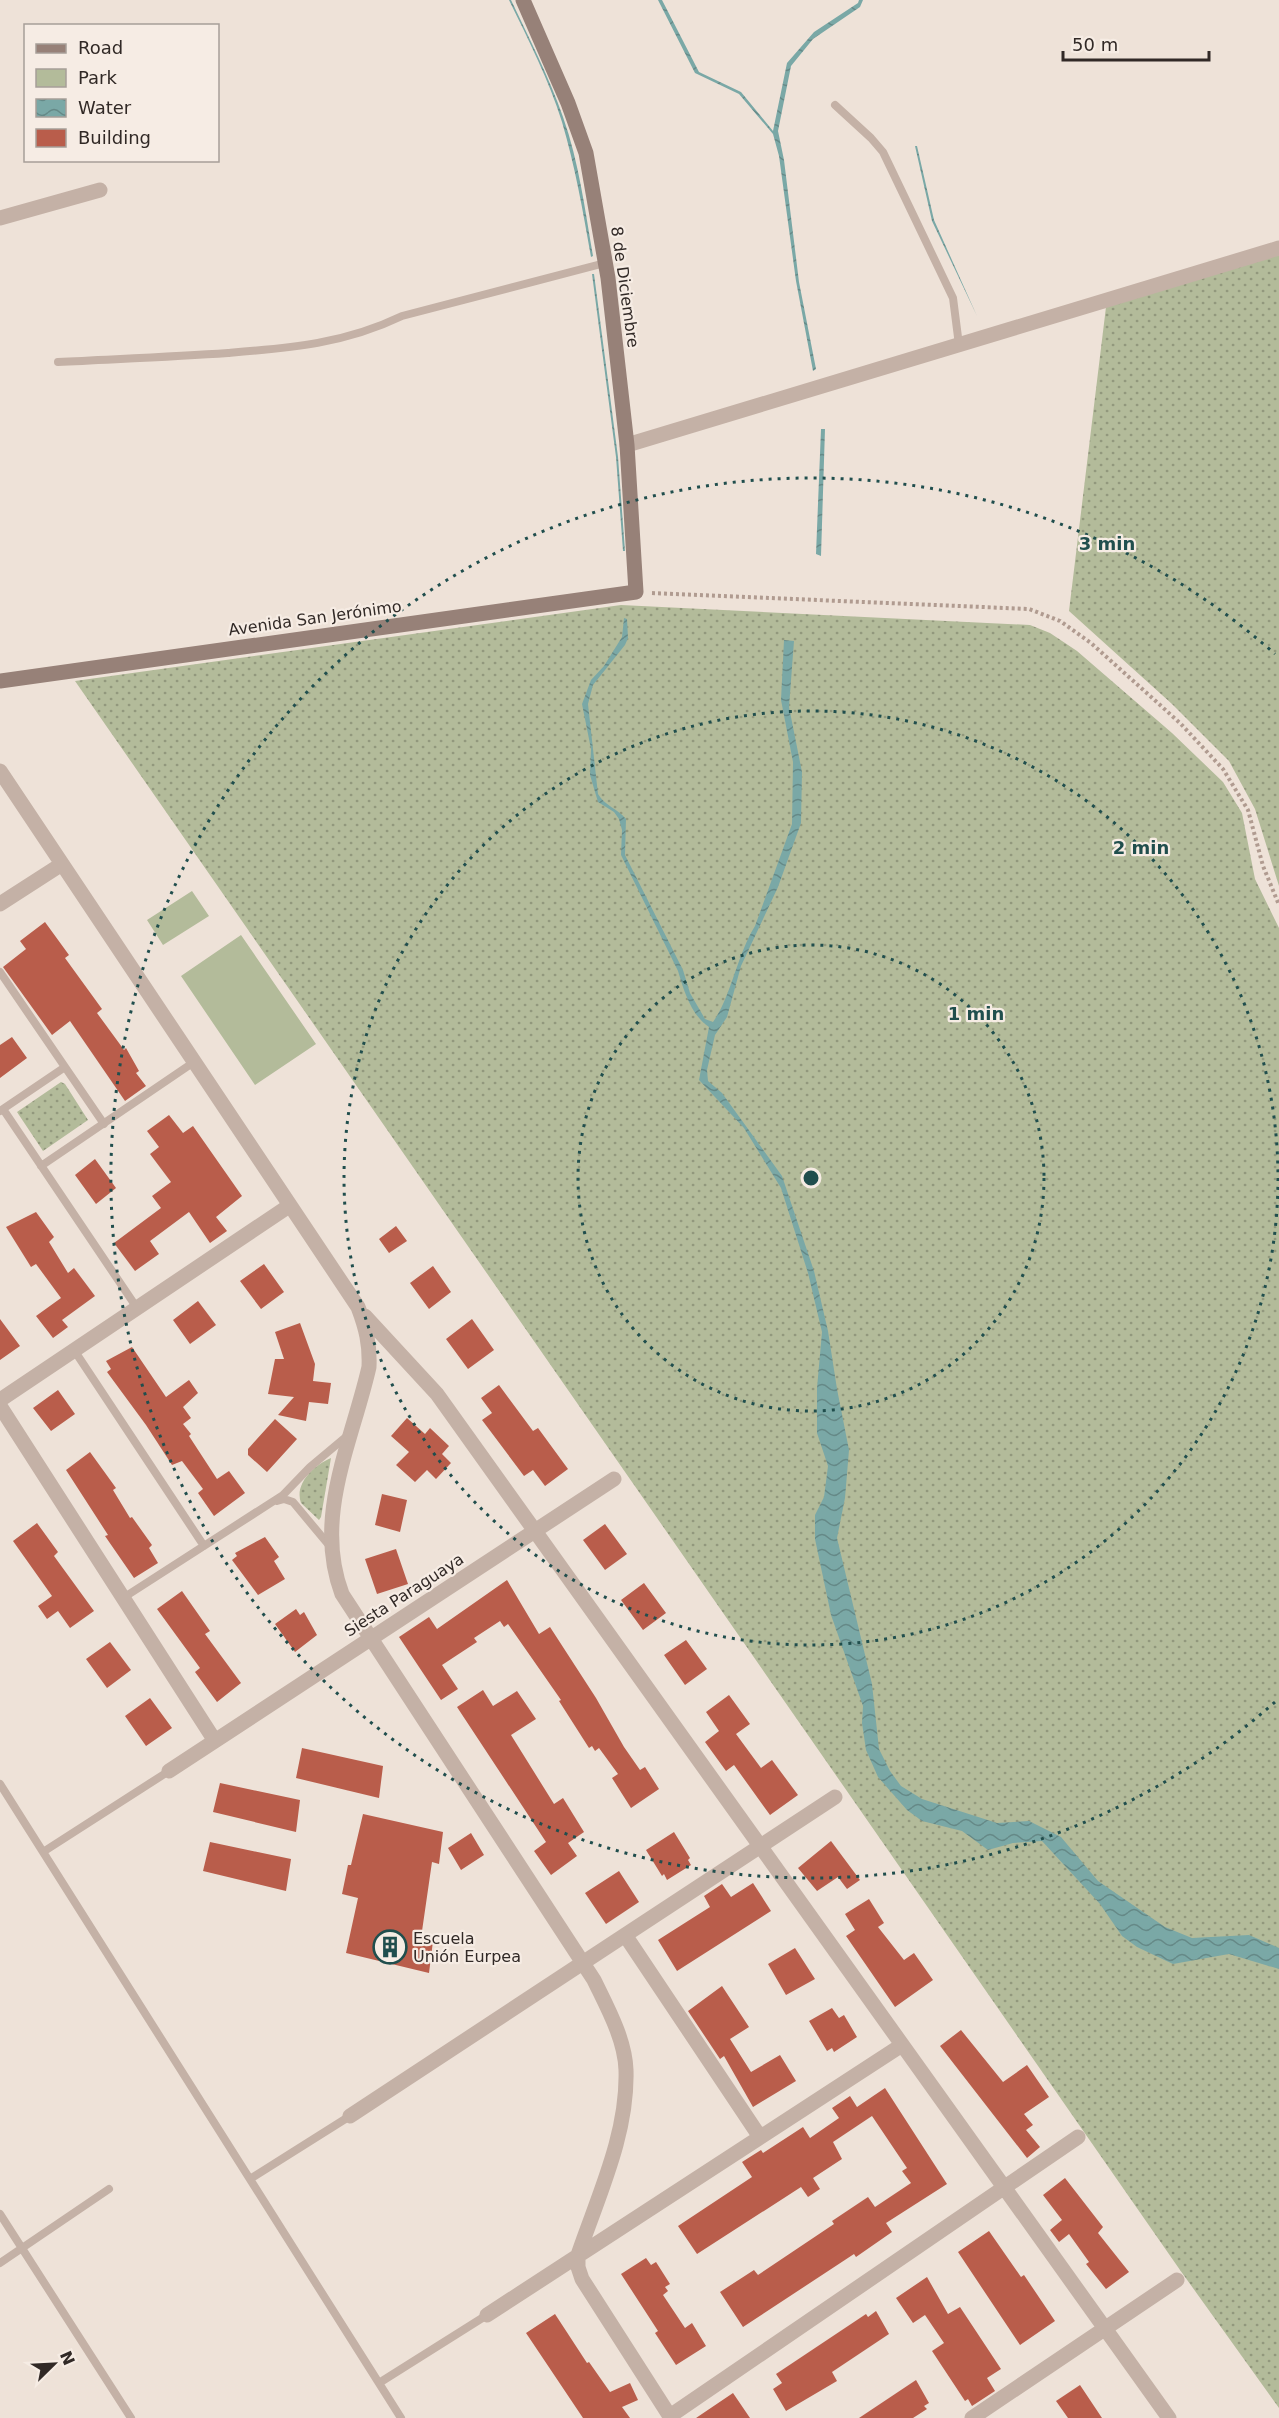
<svg xmlns="http://www.w3.org/2000/svg" width="1279" height="2418" font-family="'DejaVu Sans',sans-serif">
  <defs>
    <pattern id="grass-dots" width="8" height="8" patternUnits="userSpaceOnUse" patternTransform="scale(1.5)"><rect width="8" height="8" fill="#b3bb9a"/><path d="M2 2h.1M6 6h.1" fill="none" stroke="#92987d" stroke-width="1.8" stroke-linecap="round"/></pattern>
    <pattern id="water-waves" width="16" height="10" patternUnits="userSpaceOnUse" patternTransform="scale(1.5)"><rect width="16" height="10" fill="#7aa8a6"/><path d="M0 5q4-4 8 0t8 0" fill="none" stroke="#658987"/></pattern>
  </defs>
  <rect width="100%" height="100%" fill="#eee2d8"/>
  <path fill="url(#grass-dots)" d="M1279,255v631l-24,-77 -26,-48 -57,-57 -103,-93 37,-304z
    M621,605l409,20 20,8 27,18 95,82 51,49 19,31 13,66 24,49v1480l-99,-138 -1105,-1589z
    M61,1082l4,2 23,36 -45,31 -26,-39z
    M331,1458l-10,59 -2,3 -18,-17c-7,-19 13,-38 30,-45z"/>
  <path fill="#b3bb9a" d="M192,891l17,25 -46,29 -16,-25z
    M241,935l75,109 -61,41 -74,-109z"/>
  <path fill="url(#water-waves)" d="M509,0h2c18,38 38,77 52,117 16,45 22,93 30,139l-2,1c-8,-46 -16,-91 -29,-135 -13,-42 -34,-83 -53,-122z
    M658,0h4l37,72 42,20 32,39 14,-68 27,-31 44,-29 1,-3h4l-3,7 -47,32 -22,27 -13,65 6,29 15,122 17,87 -3,2 -17,-90 -17,-125 -6,-22 -34,-40 -44,-21z
    M915,146h2l17,74 43,96 -45,-95z
    M592,274h2l24,183 7,94h-2l-7,-94z
    M821,429h4l-4,127 -5,-2z
    M624,618l3,1 1,19 -3,7 -32,40 -5,19 10,90c7,12 19,14 28,25l-1,36 58,115 7,23 15,26 8,3c18,-25 24,-67 42,-96l37,-102 1,-62 -12,-62 3,-60 10,1 -5,66 13,65 -1,51 -23,64 -37,79 -14,51 -12,18 -8,35 1,11 14,12 60,83 32,95 14,60 9,58 12,61 -4,48 -8,40 35,146 7,65 11,22 11,15 21,13 75,24 32,-2 32,16 37,44 67,46 27,11 57,-3 30,13v21l-50,-15 -56,10 -36,-17 -15,-11 -22,-32 -58,-63 -29,2 -25,7 -26,-19 -40,-10 -15,-11 -29,-33 -12,-27 -4,-27 1,-17 -32,-91 -16,-76v-24l9,-18 4,-31 -11,-33v-45l5,-56 -14,-59 -27,-85 -37,-60 -45,-48 10,-53c-18,-12 -25,-36 -31,-56l-57,-116 1,-25 -3,-11 -5,-7 -16,-10 -8,-27 1,-26 -9,-45 9,-24 13,-14 18,-29z"/>
  <path fill="#b95d4b" d="M45,922l24,33 -4,3 37,51 -5,4 22,30 5,7 2,-2 13,23 -3,2 10,13 -21,15 -55,-80 -18,14 -49,-68 23,-18 -6,-8z
    M12,1037l15,21 -27,20v-33z
    M169,1115l14,18 10,-7 49,70 -26,21 11,14 -17,12 -21,-31 -39,29 9,13 -24,17 -21,-28 47,-35 -9,-12 19,-14 -21,-28 9,-7 -12,-16z
    M95,1159l21,29 -20,16 -21,-29z
    M36,1212l18,25 -5,5 19,31 6,-5 21,28 -33,24 6,7 -15,11 -17,-22 25,-18 -25,-34 -5,3 -25,-40z
    M396,1226l11,15 -18,12 -10,-14z
    M264,1264l20,28 -23,17 -21,-28z
    M433,1266l18,26 -22,17 -19,-26z
    M198,1301l18,24 -26,19 -17,-24z
    M0,1319l20,27 -20,14z
    M472,1319l22,31 -26,19 -22,-30z
    M300,1323l15,41 -2,17 18,2 -3,21 -19,-2 -3,19 -28,-6 16,-18 -26,-3 7,-35h9l-9,-27z
    M132,1347l34,50 23,-17 9,13 -15,14 8,11 -8,6 8,10 -2,2 28,43 12,-8 16,22 -31,23 -16,-23 5,-4 -21,-28 -10,4 -26,-40 -39,-53 4,-3 -5,-8z
    M499,1385l34,46 5,-3 30,41 -23,17 -12,-16 -9,6 -42,-56 10,-7 -11,-15z
    M58,1390l17,24 -24,17 -18,-23z
    M407,1418l18,16 5,-6 19,18 -7,8 9,9 -15,16 -9,-9 -12,12 -19,-17 13,-13 -18,-16z
    M275,1419l22,20 -30,33 -19,-17v-6z
    M90,1452l26,36 -3,2 17,28 2,-1 20,28 -3,3 9,15 -24,15 -29,-42 3,-1 -42,-65z
    M382,1494l25,6 -7,32 -25,-7z
    M37,1523l21,29 -4,4 40,55 -24,17 -12,-17 -11,8 -9,-13 14,-10 -39,-55z
    M605,1524l22,30 -22,16 -22,-30z
    M265,1537l14,20 -5,4 11,18 -27,16 -26,-35 5,-4 -2,-3z
    M396,1549l12,35 -31,10 -12,-35z
    M507,1580l32,54 11,-7 46,71 28,49 16,23 5,-3 14,22 -28,19 -19,-30 6,-4 -19,-26 -4,3 -3,-5 -3,2 -30,-47 2,-1 -53,-76 -4,3 -4,-6 -26,17 3,4 -35,23 16,24 -17,11 -42,-63 30,-20 8,12z
    M644,1583l22,30 -23,17 -22,-30z
    M182,1591l28,40 -5,3 36,49 -24,19 -22,-30 5,-4 -43,-59z
    M296,1609l4,6 4,-3 13,23 -22,17 -20,-28z
    M686,1640l21,29 -22,16 -21,-30z
    M110,1642l21,28 -24,18 -21,-29z
    M483,1690l10,16 24,-15 19,28 -25,16 43,69 9,-6 21,34 -16,11 9,13 -26,19 -17,-24 12,-9 -89,-135z
    M729,1695l21,29 -14,10 25,34 11,-8 26,35 -28,20 -36,-50 -8,6 -21,-29 14,-11 -13,-19z
    M150,1698l22,30 -26,18 -21,-30z
    M302,1748l81,18 -4,32 -83,-20z
    M220,1783l80,17 -4,32 -83,-20z
    M363,1814l80,18 -4,32 -7,-2 -11,76 12,3 -4,32 -83,-20 12,-55 -16,-4 6,-29h3z
    M674,1832l16,26 -2,2 3,5 -24,15 -3,-6 -2,2 -16,-26z
    M471,1833l13,22 -23,15 -13,-22z
    M831,1841l29,39 -13,9 -9,-12 -21,14 -19,-23z
    M210,1842l81,17 -5,32 -83,-20z
    M619,1871l20,31 -33,22 -21,-31z
    M753,1883l18,28 -94,60 -19,-31 52,-33 -6,-11 18,-12 9,13z
    M869,1899l15,24 -6,4 26,33 10,-7 19,27 -38,27 -49,-71 9,-6 -10,-16z
    M795,1948l20,31 -29,16 -18,-31z
    M722,1986l27,41 -19,12 21,33 29,-17 16,26 -43,26 -29,-51 -4,3 -32,-48z
    M832,2008l7,10 5,-3 13,22 -23,15 -2,-4 -5,3 -18,-30z
    M961,2030l42,52 24,-17 22,32 -25,17 9,11 -7,5 14,17 -13,11 -87,-112z
    M885,2088l62,96 -61,39 6,9 -36,25 -2,-3 -111,73 -23,-35 34,-22 4,5 76,-51 -2,-3 36,-24 7,10 36,-24 -9,-12 5,-3 -35,-52 -39,26 9,17 -29,19 7,11 -12,8 -7,-10 -104,67 -19,-28 74,-49 -10,-15 19,-12 2,3 40,-26 7,11 29,-20 -7,-10 18,-12 7,11z
    M1065,2178l38,49 -5,6 31,39 -23,17 -20,-25 3,-2 -20,-28 -10,8 -9,-12 12,-10 -19,-25z
    M989,2231l32,46 3,-2 31,46 -35,24 -62,-93z
    M646,2258l5,7 5,-3 14,22 -5,3 3,4 -5,4 22,33 7,-5 14,23 -30,19 -21,-32 3,-2 -37,-57z
    M927,2277l21,37 12,-7 41,62 -14,9 8,13 -23,15 -4,-7 -3,2 -33,-50 12,-8 -19,-28 -12,8 -17,-25z
    M876,2311l13,23 -57,38 5,9 -51,30 -13,-22 9,-6 -6,-9 90,-60 2,3z
    M555,2314l32,49 2,-1 21,30 20,-9 8,17 -16,7 8,11h-47l-57,-85z
    M916,2380l13,23 -5,3 3,3 -14,9h-54z
    M1080,2385l22,33h-34l-12,-17z
    M733,2393l17,25h-54z"/>
  <g fill="none" stroke-linecap="round" stroke-linejoin="round">
    <path stroke="#b09b90" stroke-width="4" stroke-dasharray="3 3" stroke-linecap="butt" d="M652,593l377,16 31,12 31,22 89,80 43,46 25,41 15,56 16,39"/>
    <path stroke="#c4b1a6" stroke-width="8" d="M835,105l36,33 12,14 70,146 6,47
      M58,362c56,-3 113,-5 170,-9 62,-5 116,-9 174,-37l203,-53
      M0,972l104,152
      M3,1109l134,199
      M0,1111l65,-44
      M41,1166l153,-104
      M74,1350l130,196
      M277,1501l7,-2 9,3 35,42
      M123,1598l160,-103 27,-28 37,-31
      M0,1784l401,634
      M43,1852l126,-81
      M250,2179l100,-63
      M0,2214l131,204
      M0,2263l109,-74
      M379,2383l108,-68"/>
    <path stroke="#c4b1a6" stroke-width="15" d="M0,218l100,-28
      M627,445l652,-197
      M0,771l358,536c8,21 12,37 11,60 -17,75 -56,150 -27,227l252,386c13,27 31,59 32,90 2,64 -28,126 -48,185v12l4,12 89,139
      M0,904l62,-40
      M365,1316l72,78 732,1024
      M0,1400l289,-194
      M0,1406l215,335
      M169,1771l445,-292
      M625,1935l135,202
      M350,2116l485,-319
      M487,2315l415,-270
      M670,2416l408,-279
      M972,2418l205,-138"/>
    <path stroke="#978178" stroke-width="15" d="M0,681l636,-89 -9,-147 -19,-167 -22,-125 -18,-50 -45,-103"/>
  </g>
  <g fill="none" stroke="#204e4d" stroke-width="3" stroke-dasharray="3 6">
    <circle cx="811" cy="1178" r="233"/>
    <circle cx="811" cy="1178" r="467"/>
    <path d="M1275 1702A700 700 0 1 1 1275 654"/>
  </g>
  <defs>
    <g id="building-ring" transform="scale(1.725)"><circle r="9.5" fill="#f6ece4" stroke="#204e4d" stroke-width="1.5"/><path d="M-4-6H4V6H1V3H-1V6H-4ZM-2.5-4.3h1.7v1.8h-1.7ZM.8-4.3h1.7v1.8H.8ZM-2.5-1h1.7V.8h-1.7ZM.8-1h1.7V.8H.8Z" fill="#204e4d"/></g>
  </defs>
  <g fill-rule="evenodd">
    <use href="#building-ring" x="390" y="1947"/>
  </g>
  <g text-anchor="middle" dominant-baseline="central" stroke-width="4.5" stroke-linejoin="round" paint-order="stroke">
    <g font-size="16" fill="#312926" stroke="#f6ece4">
      <text transform="translate(625 287) rotate(82)">8 de Diciembre</text>
      <text transform="translate(315 618) rotate(-8)">Avenida San Jerónimo</text>
      <text transform="translate(404 1595) rotate(-33)">Siesta Paraguaya</text>
    </g>
    <g font-size="16" fill="#312926" stroke="#f6ece4" text-anchor="start">
      <text x="413" y="1938">Escuela<tspan x="413" dy="18">Unión Eurpea</tspan></text>
    </g>
  </g>
  <circle cx="811" cy="1178" r="9" fill="#204e4d" stroke="#f6ece4" stroke-width="3"/>
  <g font-size="18" text-anchor="middle" font-weight="bold" fill="#204e4d" stroke="#f6ece4" stroke-width="4.5" stroke-linejoin="round" paint-order="stroke">
    <text x="1107" y="550">3 min</text>
    <text x="1141" y="854">2 min</text>
    <text x="976" y="1020">1 min</text>
  </g>
  <rect x="24" y="24" width="195" height="138" fill="#f6ece4" stroke="#a79e98" stroke-width="1.5"/>
  <rect x="36" y="44" width="30" height="9" fill="#978178" stroke="#a79e98" stroke-width="1.5"/>
  <text x="78" y="54" font-size="18" fill="#312926">Road</text>
  <rect x="36" y="69" width="30" height="18" fill="#b3bb9a" stroke="#a79e98" stroke-width="1.5"/>
  <text x="78" y="84" font-size="18" fill="#312926">Park</text>
  <rect x="36" y="99" width="30" height="18" fill="url(#water-waves)" stroke="#a79e98" stroke-width="1.5"/>
  <text x="78" y="114" font-size="18" fill="#312926">Water</text>
  <rect x="36" y="129" width="30" height="18" fill="#b95d4b" stroke="#a79e98" stroke-width="1.5"/>
  <text x="78" y="144" font-size="18" fill="#312926">Building</text>
  <g transform="translate(54 2364) rotate(66)" stroke="#f6ece4" stroke-width="4.5" paint-order="stroke">
  <path d="M0-4.5L10 22L0 15L-10 22Z" fill="#312926"/>
  <text y="-9" font-size="16" font-weight="bold" text-anchor="middle" fill="#312926">N</text>
  </g>
  <path d="M1063 51v9h146v-9" fill="none" stroke="#312926" stroke-width="3"/>
  <text x="1072" y="51" font-size="18" fill="#312926" stroke="#f6ece4" stroke-width="4.5" paint-order="stroke">50 m</text>
</svg>
